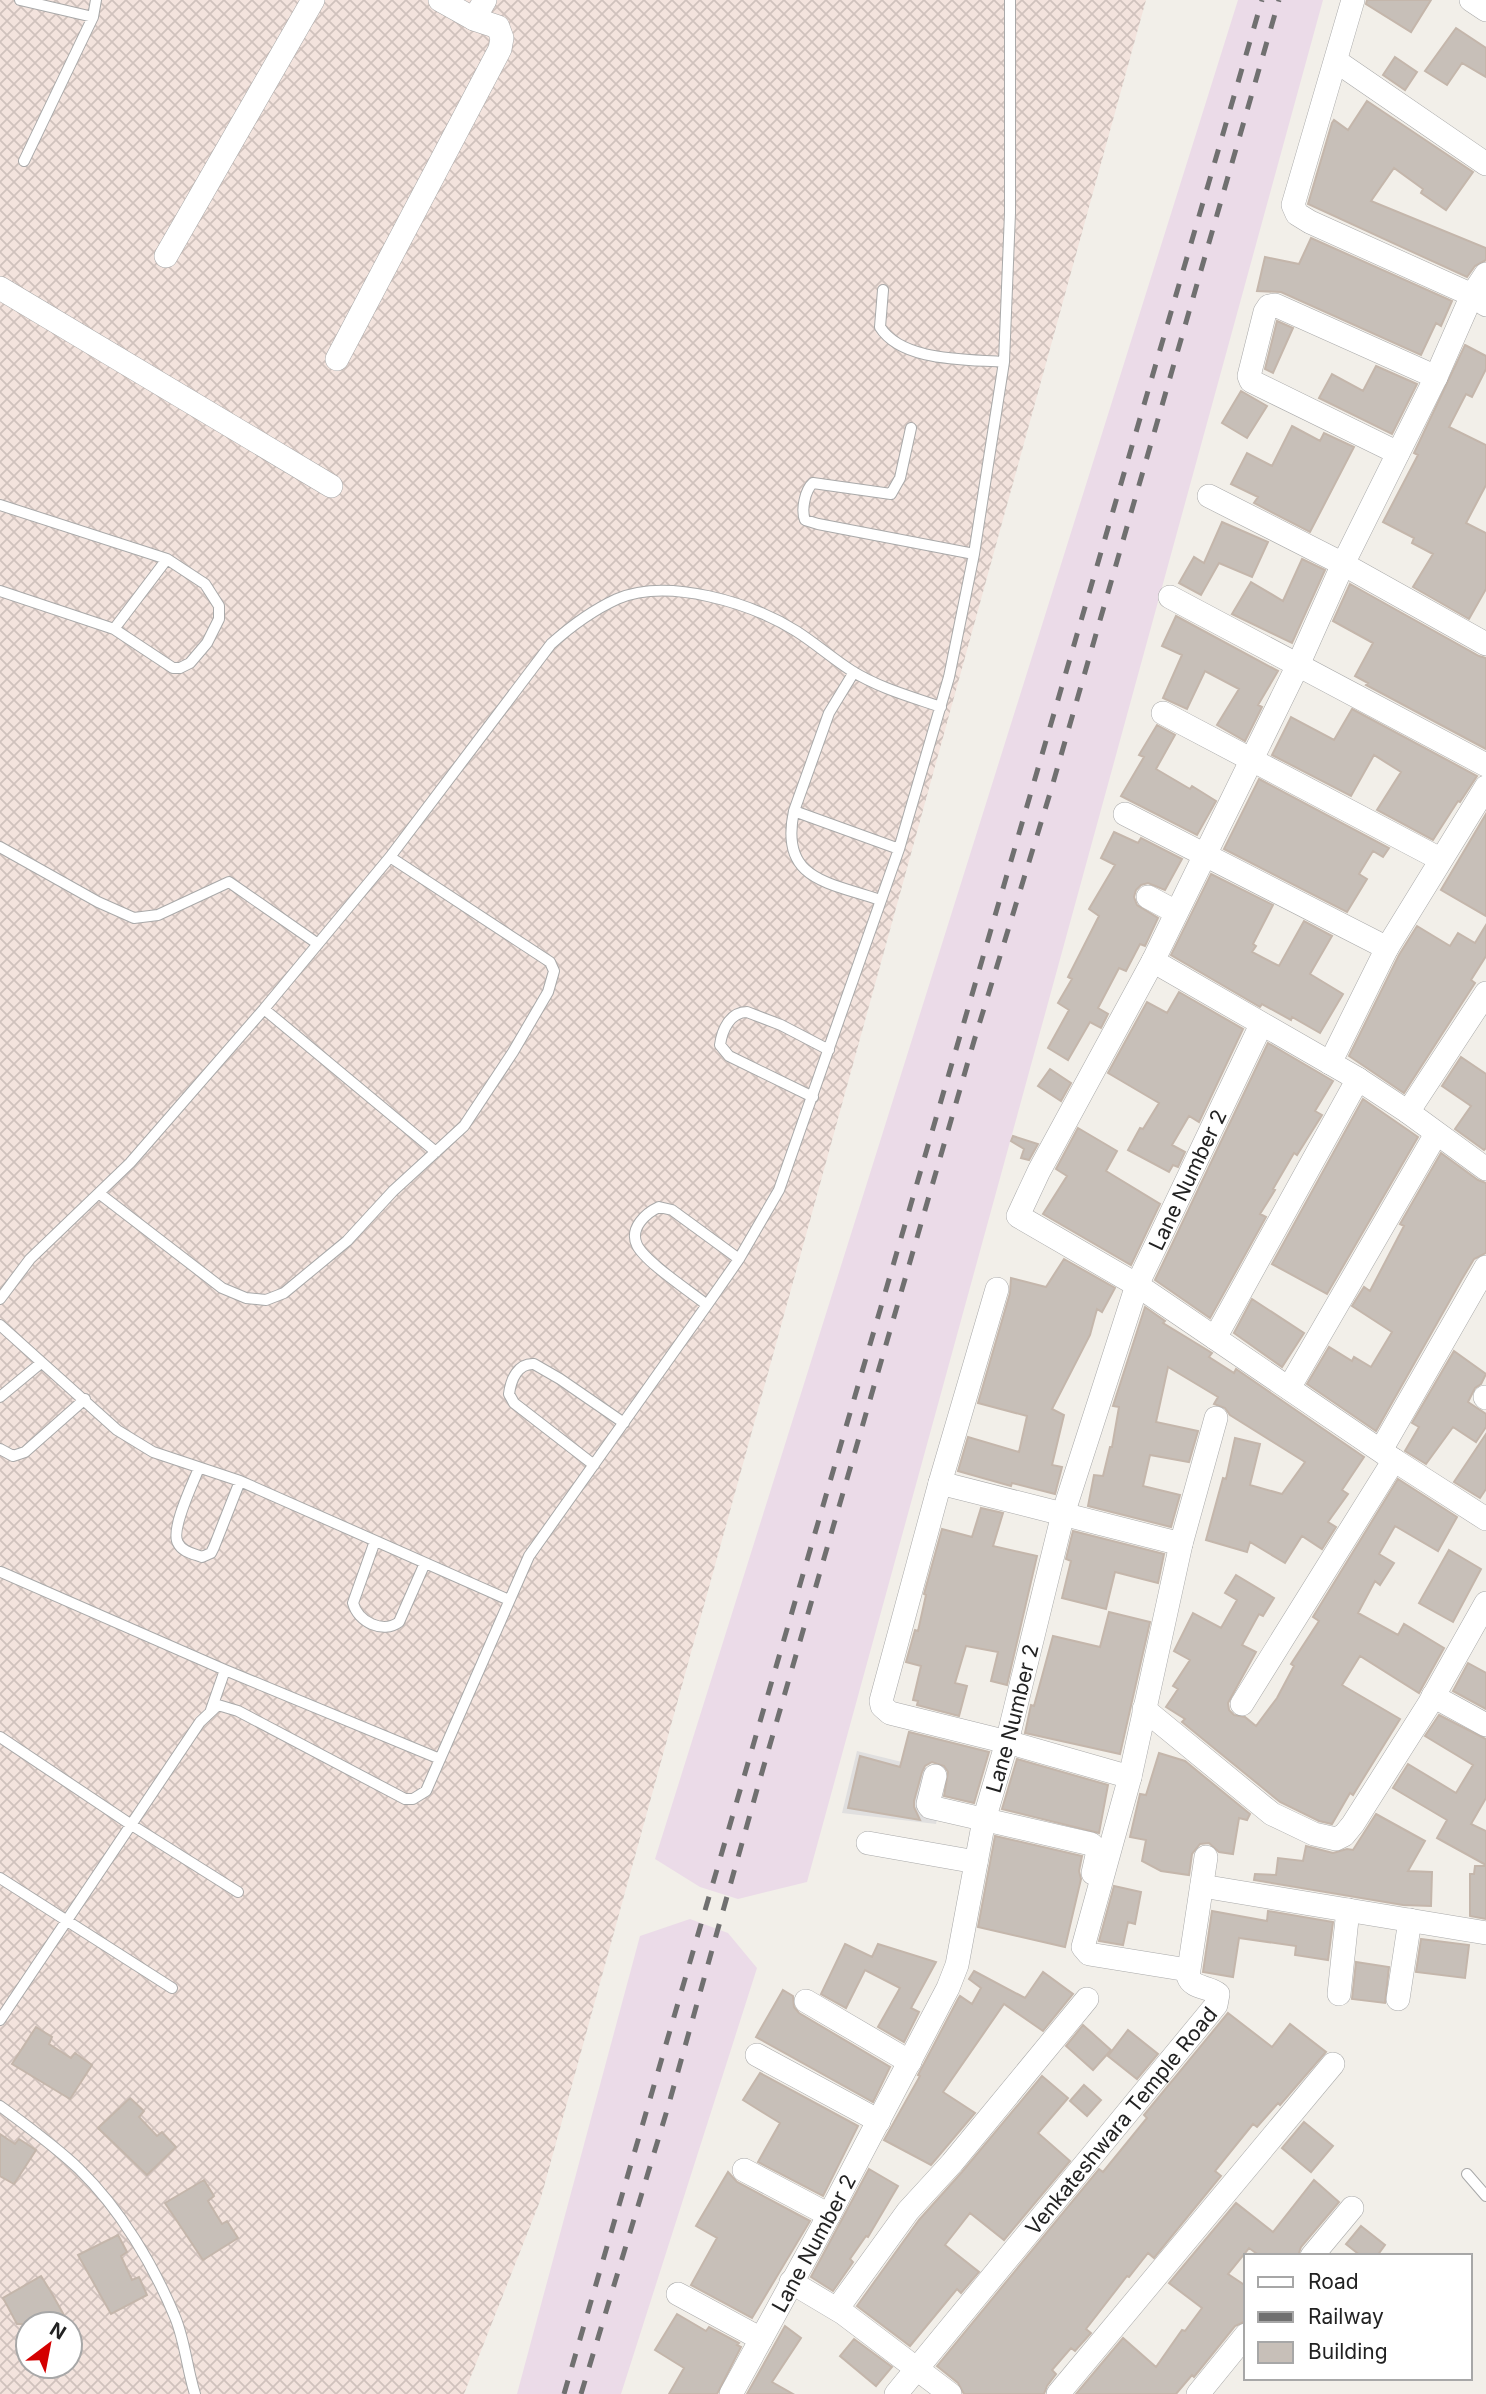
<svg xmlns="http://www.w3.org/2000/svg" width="1486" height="2394" font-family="Inter,sans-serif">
  <defs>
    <pattern id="military-cross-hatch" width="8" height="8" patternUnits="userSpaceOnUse" patternTransform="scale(1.75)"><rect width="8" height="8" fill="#f3e3dd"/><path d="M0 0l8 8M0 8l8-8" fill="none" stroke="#d0c2bd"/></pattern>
  </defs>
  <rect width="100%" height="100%" fill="#f2efe9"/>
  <path fill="#e0dfdf" d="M857,1751l90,22 -11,51 -94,-11z"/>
  <path fill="#ebdbe8" d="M1238,0h85l-516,1882 -69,17 -38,-12 -45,-28z
    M690,1919l38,14 29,35 -136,426h-104l123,-458z"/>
  <path fill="url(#military-cross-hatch)" fill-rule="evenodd" d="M0,0h1146l-606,2201 -76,193h-464zM28,2324h42v42h-42z"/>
  <path fill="#c7bfb8" stroke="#c4b6ab" stroke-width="2" d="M1367,0h64l-20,32 -45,-28z
    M1456,28l30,20v29l-24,-14 -15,22 -22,-14z
    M1395,57l22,15 -12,18 -22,-15z
    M1367,101l106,71 -27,38 -25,-17 2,-4 -29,-21 -23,33 115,47v12l-11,6 -8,11 -159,-73 24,-81 2,-3 14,10z
    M1311,238l141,63 -11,25 -5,-3 -15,32 -140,-63 -24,-1 8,-34 34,7z
    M1277,321l16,7 -20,45 -8,-4z
    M1465,345l21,11v13l-14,28 -6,-3 -17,33 37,18v40l-20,38 20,10v56l-17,30 -56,-32 20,-33 -21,-11 2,-5 -31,-16 35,-67 -4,-2z
    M1376,366l41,18 -25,50 -73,-36 13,-24 31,17z
    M1241,391l26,15 -20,32 -25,-15z
    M1292,426l28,15 4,-8 30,14 -44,85 -56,-29 4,-6 -27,-13 16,-31 25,13z
    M1222,522l46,20 -16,35 -33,-14 -18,32 -22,-12 15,-26 10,6z
    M1302,559l23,11 -33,73 -60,-29 19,-32 32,19z
    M1350,584l129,72 7,2v91l-120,-64 2,-2 -13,-7 18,-33 -40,-22z
    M1176,616l102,55 -20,34 4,2 -17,34 -28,-16 22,-36 -34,-18 -18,38 -24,-11 19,-43 -20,-9z
    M1352,709l125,67 -17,26 -2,-1 -25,39 -56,-30 24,-38 -27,-17 -23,41 -79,-41 19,-38 43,23z
    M1157,725l18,10 -19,34 34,20 2,-3 24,15 -19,34 -76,-39 23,-39 -5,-2z
    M1259,779l130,69 -6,9 -10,-6 -14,23 8,5 -20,33 -123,-63z
    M1486,814v102l-45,-26z
    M1114,832l24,11 3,-5 41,21 -17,31 -17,-7 -7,2 -5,5 -2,7 3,8 21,13 -13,28 -5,-2 -14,27 -7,-3 -21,40 10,6 -7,14 -11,-6 -22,38 -20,-12 21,-38 -11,-7 14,-24 -4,-2 31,-61 -10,-7 26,-44 -14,-7z
    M1211,874l62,31 -20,39 3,2 -4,6 27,14 25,-45 28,15 -22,38 33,20 -23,39 -28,-16 -1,3 -29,-16 -2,3 -89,-52z
    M1486,925v31l-15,24 4,3 -71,110 -55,-37 50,-101 18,-29 33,20 8,-13 17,10z
    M1179,992l64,37 -44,93 -10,-6 -17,29 13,7 -7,15 -5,-2 -4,7 -41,-22 12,-22 3,1 16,-26 -51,-30 39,-71 20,11z
    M1268,1043l65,38 -18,30 7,4 -25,40 -3,-2 -21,36 2,1 -15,24 6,3 -56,101 -55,-38z
    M1461,1057l25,17v74l-2,2 -29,-21 16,-23 -29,-20z
    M1050,1069l21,14 -10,18 -23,-15z
    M1363,1099l55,38 -91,157 -55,-30z
    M1078,1128l39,23 -11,20 54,33 -29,61 -88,-51 24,-38 -11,-7z
    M1013,1136l25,8 -9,16 -8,-2 3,-9 -13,-8z
    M1441,1153l37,27 8,3v70l-12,6 -12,20 -86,152 -69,-47 22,-37 23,14 2,-4 17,10 21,-35 -40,-26 12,-19 6,4 34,-65 -4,-2z
    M1064,1259l51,29 -13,24 -5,-3 -7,26 -38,74 12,6 -12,50 10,2 -7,27 -43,-11 -1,3 -53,-15 10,-34 51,15 8,-36 -49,-13 32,-110 1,-15 35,9z
    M1252,1299l52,34 -22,34 -48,-34z
    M1145,1307l20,14 -2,2 49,30 -3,4 25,16 2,-4 128,88 -22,33 6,4 -20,28 8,5 -14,22 -20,-13 -17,27 -35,-21 -3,10 -41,-12 17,-62 3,1 9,-41 25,6 -10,41 32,9 23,-32 -75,-47 -5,-7 -11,-4 4,-7 -50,-30 -12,55 42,9 -9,31 -39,-7 -7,31 37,9 -9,32 -83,-21 6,-31 9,1 7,-29h2l7,-40 -6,-1z
    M1454,1351l32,23 -5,10 -6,4 -7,14 18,12v13l-10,15 -23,-15 -27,37 -21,-13 14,-24 -7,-4z
    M1486,1434v55l-6,9 -26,-16z
    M1398,1479l59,38 -19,34 -43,-25 -16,28 15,9 -14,22 -5,-4 -17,32 40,22 6,-11 40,24 -25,45 -59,-37 -18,29 58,34 -47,76 -3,-2 -18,31 -13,-3 -39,-19 -98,-80 3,-3 -19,-12 12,-18 -5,-3 17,-26 -16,-9 19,-38 28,15 16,-28 -12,-7 11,-18 38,23 -11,18 -4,-2 -17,31 14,7 -28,51 1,7 5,5 11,2 11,9 21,-28 17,-32 -3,-2 28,-43 -6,-4z
    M981,1508l22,5 -10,33 44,10 -30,129 -16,-4 7,-29 -32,-6 -11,37 12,3 -8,30 -42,-11 1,-4 -5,-1 8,-34 -15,-4 9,-32 3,1 8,-36 -2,-1 18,-65 30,8z
    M1073,1531l91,23 -6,29 -43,-11 -9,37 -44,-11 9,-37 -5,-2z
    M1449,1550l32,19 -28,53 -34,-19z
    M1109,1612l41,10 -30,132 -95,-21 6,-28 3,1 19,-70 47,11z
    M1468,1663l18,10v36l-33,-18z
    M1439,1715l47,24v59l-15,26 15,7v34l-49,-27 10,-18 -54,-32 15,-24 48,29 17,-28 -48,-29z
    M909,1732l80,20 -15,51 -30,-7 4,-24 -4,-6 -12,-4 -7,4 -3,6 -8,29v6l6,13 -72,-12 12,-52 40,11z
    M1159,1753l26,8 65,53 -3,6 -8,-2 -6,36 -14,-2 -10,-9 -9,1 -8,10 -3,21 -28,-4 -19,-10 4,-21 -16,-3 10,-43 6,1z
    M1017,1759l91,26 -9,48 -97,-24z
    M1376,1814l49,27 -17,30 24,1 -1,34 -28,-1 -149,-25 1,-6 21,1 2,-17 25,3 3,-15 27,7 14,-4 6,1z
    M995,1836l87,20 -3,15 2,8 -16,68 -87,-20z
    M1475,1866h11v53l-16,-3v-42h4z
    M1114,1886l27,6 -6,32 -7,-2 -5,23 -24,-4z
    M1212,1911l55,10 1,-10 65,11 -5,38 -33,-5 1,-9 -57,-8 -6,39 -30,-5z
    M1421,1939l48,6 -4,33 -49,-6z
    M845,1944l27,13 6,-13 58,18 -25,46 8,4 -15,30 -26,-15 22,-39 -35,-18 -19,38 -25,-14z
    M1356,1962l33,5 -4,36 -33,-4z
    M974,1971l51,27 18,-26 30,22 -30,37 -39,-27 -61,88 32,21 -44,52 -47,-25 36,-64 -2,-1 40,-76 2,-3 12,8 9,-16 -12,-9z
    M783,1990l10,6 1,11 5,6 91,54 -17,35 -117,-65z
    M1228,2013l44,34 18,-23 36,28 -46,53 -2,-2 -21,24 -4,-3 -38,47 6,5 -67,82 -6,-5 -19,24 -2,-1 -41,53 5,4 -16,18 -4,-3 -19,22 4,4 -9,12 -3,8h-80l-6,-11 -21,-17 162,-197 4,3 44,-54 -3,-3z
    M1083,2025l28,25 -18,20 -27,-24z
    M36,2027l16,10 -3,7 22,14 4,-5 17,12 -22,34 -58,-35z
    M1128,2030l30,24 -21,25 -29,-23z
    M760,2073l98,53 -35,70 -65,-34 22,-39 -37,-23z
    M1042,2076l26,22 -30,35 32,28 -66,79 -34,-27 -25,32 34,27 -18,21 -4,-4 -47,57 -53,-40 62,-86 43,-48z
    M1084,2085l17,15 -14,16 -17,-15z
    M130,2098l14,13 -5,6 18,19 5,-4 14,15 -29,28 -49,-47z
    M1304,2122l29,24 -22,26 -29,-24z
    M0,2134l15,10 4,-5 17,11 -22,34 -14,-8z
    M869,2169l29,17 -30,51 -2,-1 -16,23 3,3 -20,29 -22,-14z
    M728,2172l9,10 73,39 -58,97 -61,-33 26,-47 -21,-12z
    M204,2180l10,16 -6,5 14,23 5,-3 11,17 -35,22 -38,-57z
    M1314,2180l25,22 -38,45 -3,9h-38l-11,-8 -21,26 18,12v35l-11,5 -41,51 -2,-2 -16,19h-100l47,-56 33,29 26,-37 3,1 17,-23 -33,-25 67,-80 37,29z
    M1361,2226l24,19 -8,11h-16l-15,-12z
    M118,2235l9,17 -6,4 11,24 7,-3 8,18 -36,19 -33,-59z
    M41,2276l10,16 18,32h-52l-14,-26z
    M677,2314l29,17 3,-4 30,16 -2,2 4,2 -24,47h-48l15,-26 -29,-18z
    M785,2326l16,12 -29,44 21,12h-46z
    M854,2339l38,28 -16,19 -36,-30z"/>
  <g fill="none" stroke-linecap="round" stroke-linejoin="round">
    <g stroke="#a9a9a9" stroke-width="12">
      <path id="service" d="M20,0l73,17
        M24,161l69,-144 3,-17
        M883,290l-3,37c22,35 87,32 124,35
        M911,428l-11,50 -9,16 -78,-11c-8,7 -12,27 -8,37l13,4 156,30
        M0,505l167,54 38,25 14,22v13l-12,24 -17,20 -10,5h-7l-59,-39 -114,-38
        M114,629l53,-70
        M794,811l35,-98 25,-41
        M0,847l98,55 36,16 24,-3 71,-33 89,62
        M880,900c-52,-18 -101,-20 -86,-89l105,38
        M264,1009l172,143
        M813,1097l-84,-41 -9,-11c2,-15 10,-33 27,-33l34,13 48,25
        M100,1194l122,94 24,10 20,2 18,-7 63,-52 46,-50 71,-65 49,-74 35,-60 6,-21 -4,-9 -160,-105
        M0,1299l30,-40 100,-96 134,-154 126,-152 161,-213c19,-17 42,-34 66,-45 51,-22 134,4 179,32 19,12 37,28 56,40 27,17 60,26 89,36
        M707,1305c-16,-13 -62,-43 -70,-60 -8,-17 9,-32 22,-38l13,3 67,49
        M0,1325l117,105 36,22 87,29 269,119
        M0,1397l41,-34
        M0,1449l13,7 12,-4 60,-53
        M594,1465l-80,-62 -5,-9c2,-15 9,-31 25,-30l26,15 64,44
        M199,1468c-6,15 -29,62 -21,75 4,9 16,11 24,14l9,-4 3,-6 26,-66
        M375,1541l-22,62c5,19 30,31 46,19l26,-59
        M1,1572l224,98 215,89
        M211,1710l14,-40
        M0,1737l130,87 108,68
        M0,1878l172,110
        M0,2020l200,-298 18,-17 20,6 167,88h8l13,-8 103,-235 178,-251 32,-46 40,-69 120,-341 50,-172 25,-123 30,-192 6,-149v-213
        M0,2106c27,20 55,40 79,63 41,40 74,95 96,148 10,24 12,52 20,77
        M1467,2174l19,22"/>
    </g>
    <g stroke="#a9a9a9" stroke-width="24">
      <g id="minor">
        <path d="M440,0l34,19"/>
        <path d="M1353,0l-60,205 4,9 13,8 162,73 14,10"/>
        <path d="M1471,0l15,10"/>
        <path d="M1336,61l150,103"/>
        <path d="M166,256l147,-256"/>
        <path d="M1486,274l-14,21 -36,82 -93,187 -45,101 -145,296 -114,210 -21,45 119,69 257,175 92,59"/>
        <path d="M0,288l331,198"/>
        <path d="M337,359l163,-310 2,-11 -4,-11 -24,-8 11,-19"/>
        <path d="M1398,453l-147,-72 -2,-5 16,-64 4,-6 6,-1 161,72"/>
        <path d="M1209,496l134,68 143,80"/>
        <path d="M1170,597l316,168"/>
        <path d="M1163,713l277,146"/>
        <path d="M1125,814l262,134"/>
        <path d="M1148,897l28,15"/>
        <path d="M1153,961l205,118 50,33 78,57"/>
        <path d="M1330,1063l57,-115 99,-161"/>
        <path d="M1408,1112l78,-119"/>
        <path d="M997,1289l-57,194 -59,218 1,5 8,7 117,29 123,35"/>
        <path d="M1215,1338l143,-259"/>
        <path d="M1289,1388l147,-254"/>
        <path d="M1485,1397l1,1"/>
        <path d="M1381,1450l105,-183"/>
        <path d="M940,1483l241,61"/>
        <path d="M1433,1696l53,29"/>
        <path d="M1242,1704l152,-244"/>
        <path d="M1144,1709l128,105 42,20 22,5 8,-4 9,-11 76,-120 57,-101"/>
        <path d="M935,1776l-7,28 2,3 161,37 7,7 -5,22"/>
        <path d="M868,1843l108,19"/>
        <path d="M1202,1886l284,47"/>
        <path d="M1188,1970l-99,-16 -6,-7 47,-170 51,-233 35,-126"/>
        <path d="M1339,1994l9,-84"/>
        <path d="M1398,1999l12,-79"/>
        <path d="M806,2001l104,61"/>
        <path d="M757,2055l122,66"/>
        <path d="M744,2170l85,45"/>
        <path d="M1312,2256l40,-48"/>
        <path d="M791,2282l52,31 107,81"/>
        <path d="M678,2294l83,45"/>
        <path d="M837,2309l71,-98 44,-48 135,-164"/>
        <path id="s1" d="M731,2394l98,-179 119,-227 9,-23 27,-145 23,-78 56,-228 74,-229 124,-260"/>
        <path id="s2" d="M896,2394l320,-389 2,-11c-9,-8 -26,-5 -30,-18l18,-119"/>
        <path d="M1058,2394l275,-330"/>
        <path d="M1198,2394l48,-59"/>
      </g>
    </g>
    <use href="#service" stroke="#fff" stroke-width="10"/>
    <use href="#minor" stroke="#fff" stroke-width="23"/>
    <path stroke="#707070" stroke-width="5" stroke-dasharray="14 14" stroke-linecap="butt" d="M564,2394l698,-2394
      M581,2394l87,-287 90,-321 216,-745 77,-251 228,-790"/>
  </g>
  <g text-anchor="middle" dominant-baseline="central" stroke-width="5" stroke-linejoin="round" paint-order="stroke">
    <g font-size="21" fill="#222" stroke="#fff">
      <text stroke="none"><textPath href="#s1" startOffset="1306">Lane Number 2</textPath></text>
      <text stroke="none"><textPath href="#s1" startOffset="738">Lane Number 2</textPath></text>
      <text stroke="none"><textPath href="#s2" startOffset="354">Venkateshwara Temple Road</textPath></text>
      <text stroke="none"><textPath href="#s1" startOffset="172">Lane Number 2</textPath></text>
    </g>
  </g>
  <rect x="1244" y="2254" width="228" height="126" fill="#ffffff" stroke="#a7a7a7" stroke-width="2"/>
  <rect x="1258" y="2277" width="35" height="10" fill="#ffffff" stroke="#a7a7a7" stroke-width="2"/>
  <text x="1308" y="2289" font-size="21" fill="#222222">Road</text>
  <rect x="1258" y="2312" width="35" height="10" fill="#707070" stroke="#a7a7a7" stroke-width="2"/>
  <text x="1308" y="2324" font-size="21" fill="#222222">Railway</text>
  <rect x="1258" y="2342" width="35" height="21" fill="#c7bfb8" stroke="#a7a7a7" stroke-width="2"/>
  <text x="1308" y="2359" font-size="21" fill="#222222">Building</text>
  <g transform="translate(49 2345) rotate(32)"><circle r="33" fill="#ffffff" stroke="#a7a7a7" stroke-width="2"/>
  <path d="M0-5L12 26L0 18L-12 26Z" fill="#d40000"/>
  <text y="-10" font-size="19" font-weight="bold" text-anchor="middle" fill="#222222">N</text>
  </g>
</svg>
